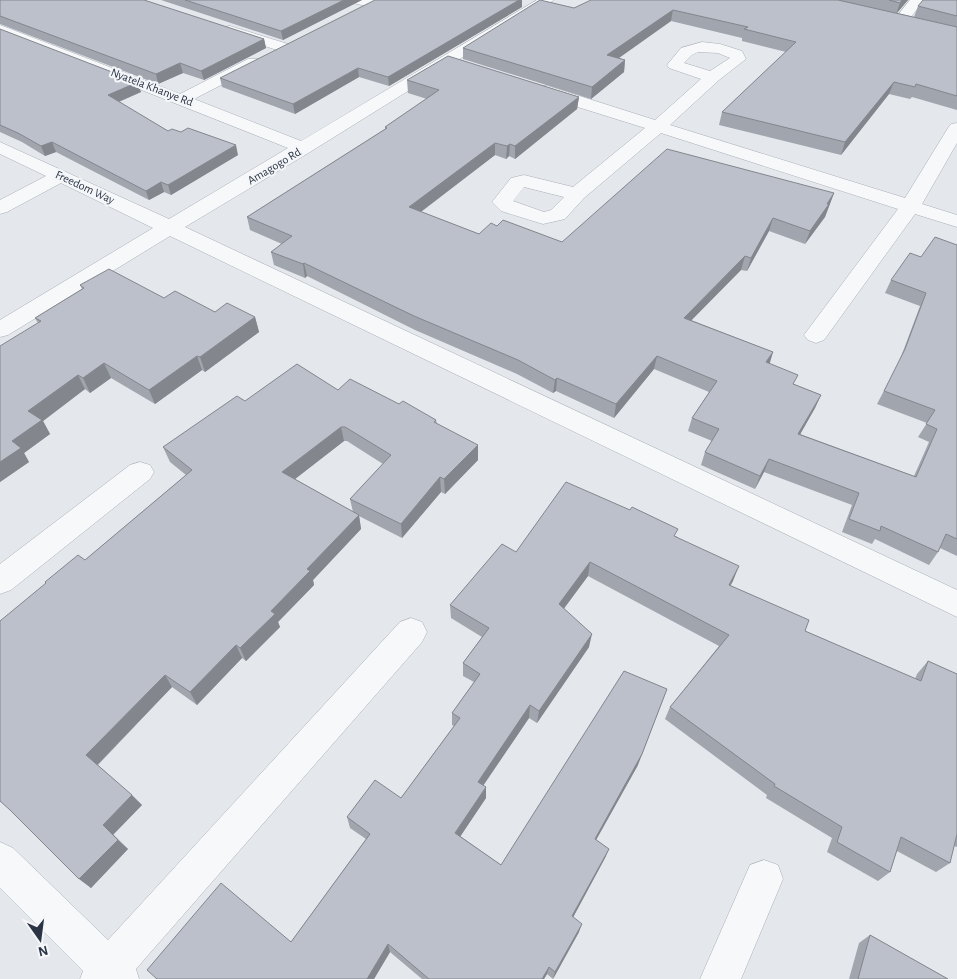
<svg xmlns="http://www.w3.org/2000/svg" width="957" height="979" font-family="'Alegreya Sans',sans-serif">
  <rect width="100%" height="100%" fill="#e4e7ec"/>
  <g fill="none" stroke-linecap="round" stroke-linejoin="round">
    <g stroke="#a9aeb7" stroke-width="1">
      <path id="street" d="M351,0h24l2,3 -2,3 -5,1 -17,-4z
        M537,0h17l-244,152 -125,75 772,363v27l-787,-381 -162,99 -8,2v-17l153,-92 -92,-45 -54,29 -7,2v-14l46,-24 -46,-22v-12l169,77 119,-71 -288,-114v-9l180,69 68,-35h12l2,3 -2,3 -66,34 107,42z
        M910,0h15l-20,24h-10l-2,-3z
        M230,26l58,18 3,3 -3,3 -5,2 -58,-19 -2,-3 2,-3z
        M702,42l18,2 22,7 4,8 -27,21 -49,45 235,73 43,-70 3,-4 6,-1v20l-35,61 35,11v12l-42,-13 -91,126 -8,3 -8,-3 -4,-5 94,-126 -237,-76 -77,65 -19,21 -22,5 -42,-13 -9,-9 19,-24 13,-3 49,12 72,-59 -109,-34 -2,-4 2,-4h12l107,34 46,-41 -32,-11 -2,-3 14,-17zM698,52l20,1 12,5 -20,13 -26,-8 8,-8zM524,187l40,10 -13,13 -7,2 -31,-11z
        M140,462l10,3 4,7 -4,7 -139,111 -11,4v-30l130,-99z
        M411,618l11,4 5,10 -5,10 -286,327 3,10h-59l3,-8 -83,-83v-46l13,6 95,92 292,-318z
        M764,860l14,5 5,14 -42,100h-41l50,-114z"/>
    </g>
    <use href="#street" fill="#f7f8fa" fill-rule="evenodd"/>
  </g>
  <path fill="#a1a5ae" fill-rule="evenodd" d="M0,0l264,39 2,9 -62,32 -21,-7 -25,11 -158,-60z
    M161,0h201l-79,40z
    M838,0h70l-11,13 17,4 4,-11 39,-6v110l-45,-13 -2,2 -21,-5 -48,61 -122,-30 3,-13 64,-60 -44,-11v-3l-71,-17 -52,37 6,2 -1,12 -33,27 -128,-40v-11l111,-40z
    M522,7l-133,79 -30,-9 -64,37 -73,-27 -2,-9z
    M0,29l141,63 -22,10 49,29 70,24 -67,40 -7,-3 -15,8 -93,-48 -11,4 -23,-14 -22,-10z
    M407,80l172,17 -2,12 -62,50 -6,-3 -3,3 -11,-4 -74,57 58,22 18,-8 65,16 272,-49 -9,24 -20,27 -36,-13 -22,40 -6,-1 -50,50 82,32 -4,11 25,21 27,11 -6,13 -15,26 114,42 15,-34 -11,-5 9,-14 -50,-19 22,-42 21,-56 -35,-13 6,-13 30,-23 36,-12v311l-17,-8 -2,4 -9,13 -54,-26 -3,5 -30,-12 10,-27 -88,-33 -9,17 -54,-24 4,-13 7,-11 -24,-10 4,-13 17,-26 -55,-23 -40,49 -58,-27 -3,2 -36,-19 -102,-44 -108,-54 -2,2 -31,-13 -3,-13 11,-8 -32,-14 -3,-13 138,-88v-2l42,-28 -19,-6z
    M80,285l84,13 51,14 40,5 4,15 -54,40 -3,-2 -47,34 -44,-26 -21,15 -5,-4 -42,32 7,13 -26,19 5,9 -29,20 38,-159 -3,-5 47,-29z
    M338,390l61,14 37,16 1,4 41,36 -33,34 -4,-2 -39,46 -43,-22 2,13 -48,51 1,5 -36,37 2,5 -34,34 -4,-3 -45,47 -25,-18 -74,78 44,40 -29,29 15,15 -37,39 -81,-78 36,-226 -1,-2 40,-22 101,-85 -16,-13 -7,-15 82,-46zM344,441h3l36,23 -33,35 3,13 -58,-33z
    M676,536l57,45 -3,4 75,46 110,48 2,-5 11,-13 29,13v173l-3,-1 -4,17 -14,9 -39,-21 -7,21 -12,9 -51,-29 5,-14 -66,-40 1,-3 -102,-76 5,-12 49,-61 -131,-70 -24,32 25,39 -52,76 -8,-5 -46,68 3,1v11l-26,38 41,29 137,-100 -42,75 13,9 -4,9 -32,59 6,15 -26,47 -6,-5 -3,5h-122l-32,-27 -16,27h-217l134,-37 75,-103 -16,-11 -3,-11 54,-19 53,-72 -2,-1v-12l22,-31 -11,-6v-13l19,-26 -31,-19 -1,-13 66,-53z
    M870,935l78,44h-99l10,-36z"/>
  <path fill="#83868d" d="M344,0h18l-79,40 -2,-9z
    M519,0h3v7l-133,79 -1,-9z
    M902,0h6l-12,14 4,-11z
    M673,10l-2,11 -65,46 1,-12z
    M264,39l2,9 -62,32 -3,-9z
    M625,60l-1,12 -33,27 1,-12z
    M180,63l3,10 -25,11 -2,-10z
    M358,68l1,9 -64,37 -2,-10z
    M138,82l3,10 -30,13 -3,-10z
    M894,82l-5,12 -48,61 4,-13z
    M579,97l-2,12 -62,50v-13z
    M52,142l4,10 -11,4 -4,-10z
    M495,143v12l-85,65 -1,-13z
    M510,144l-1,12 -3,3 1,-13z
    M236,145l2,10 -67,40 -3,-10z
    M161,182l3,10 -15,8 -3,-9z
    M834,193l-9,24 -20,27 5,-13z
    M773,218l-4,13 -22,40 4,-13z
    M745,256l-4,14 -60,61 3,-13z
    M304,263l3,13 -2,2 -2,-14z
    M255,317l4,15 -54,40 -5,-15z
    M773,352l-4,14 -3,-4z
    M197,356l5,14 -47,34 -6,-14z
    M657,356l-3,13 -40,49 2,-14z
    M104,363l7,15 -21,15 -7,-15z
    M78,375l7,14 -42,32 7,13 -26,19 5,9 -29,20v-20l28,-51z
    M557,378l-1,13 -3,2 2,-13z
    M821,395l-6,13 -22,39 5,-13z
    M341,427l3,14 -58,45 -4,-14z
    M478,445v15l-33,34 -1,-15z
    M769,459l-5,13 -9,17 5,-13z
    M440,477l1,15 -39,46 -1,-14z
    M359,515l2,14 -48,51 1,5 -36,37 2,5 -34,34 -6,-13 67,-79z
    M590,562l-2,14 -31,42 2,-14z
    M739,566l-6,15 -10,18 6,-14z
    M592,634l-3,13 -52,76 2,-12z
    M236,645l6,13 -45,47 -7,-13z
    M165,675l7,12 -76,79 -10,-11z
    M667,689l-29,76 -47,84 4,-10z
    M530,705l-1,13 -51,75v-11z
    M486,787v11l-30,45 -1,-10z
    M132,795l10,10 -29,30 -10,-10z
    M118,840l10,9 -37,39 -12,-9z
    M609,849l-4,9 -36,67 3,-9z
    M582,924l-3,8 -26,47 2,-7z
    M388,944l2,8 -16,27h-7z
    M549,967l-2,7 -3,5h-2z"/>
  <path fill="#bbc0ca" stroke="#83868d" d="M0,0h144l120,39 -63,32 -21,-8 -24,11 -156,-58z
    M185,0h159l-63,31z
    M375,0h144l-131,77 -30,-9 -65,36 -73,-26z
    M540,0l34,8 17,-8h247l119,27v69l-41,-12 -1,3 -21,-5 -49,60 -123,-30 74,-70 -52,-13 4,-2 -75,-17 -66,45 18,5 -33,27 -129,-39z
    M889,0h13l-2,3z
    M923,0h34v16l-39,-10z
    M0,29l138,53 -30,13 60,36 4,-2 9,3 7,-4 48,17 -68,40 -7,-3 -15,9 -94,-49 -11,4 -23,-13 -18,-8z
    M448,56l131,41 -64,49 -5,-2 -3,2 -12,-3 -86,64 70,27 12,-11 6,3 6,-6 59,22 105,-93 167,44 -7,11h2l-19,27 -37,-13 -22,40 -6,-2 -61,62 89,34 -7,10 32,13 -5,9 28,11 -23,39 118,43 21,-48 -11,-5 9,-14 -51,-19 21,-42 21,-56 -35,-13 19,-27 11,4 14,-20 22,8v294l-11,-5 -8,18 -57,-26 -1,5 -31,-12 10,-26 -90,-34 -9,17 -55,-24 14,-23 -27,-11 25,-37 -60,-25 -41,48 -59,-26 -2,2 -37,-20 -104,-44 -110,-53 -1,1 -32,-12 21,-16 -45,-19 140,-89 -2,-1 54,-37 -32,-10z
    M109,269l55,29 11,-7 40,21 12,-9 28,14 -55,40 -3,-1 -48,34 -45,-27 -21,15 -5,-3 -50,36 14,9 -30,21 9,7 -21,14v-116l41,-25 -6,-3 49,-30 -4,-3z
    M297,364l41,26 12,-11 49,25 4,-3 33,19 -2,2 44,23 -34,34 -4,-2 -39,47 -51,-25 41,-44 -46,-28h-4l-59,45 77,43 -52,54 3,2 -39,40 4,3 -35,34 -4,-3 -46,47 -25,-17 -79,80 46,40 -29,30 15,15 -39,39 -69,-69 -10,-9v-180l46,-38 -1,-1 33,-27 7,5 107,-90 -29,-23 74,-51 8,5z
    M566,482l64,28 2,-3 46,22 -4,7 65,30 -10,19 80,35 -4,11 116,50 7,-20 29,13v160l-7,29 -49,-26 -11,35 -53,-30 5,-15 -68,-41 1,-2 -105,-77 59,-72 -139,-73 -31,42 33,30 -53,77 -9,-6 -52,77 8,5 -31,46 46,32 123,-194 43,18 -25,65 -47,85 14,10 -37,67 10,8 -27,48 -6,-5 -7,12h-113l-41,-35 -21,35h-210l-10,-9 74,-87 70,59 79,-108 -23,-17 28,-37 26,18 59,-80 -8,-5 28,-39 -17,-11 26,-35 -39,-23 52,-61 14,8z
    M870,935l78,44h-90z"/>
  <g text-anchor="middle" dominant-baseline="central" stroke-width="4.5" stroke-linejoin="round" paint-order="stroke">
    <g font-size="12" fill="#2b3445" stroke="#f4f6f9">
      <text transform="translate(152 87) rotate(21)">Nyatela Khanye Rd</text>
      <text transform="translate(274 166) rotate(-31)">Amagogo Rd</text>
      <text transform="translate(85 187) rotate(25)">Freedom Way</text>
    </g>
  </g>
  <g transform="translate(40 939) rotate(166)" stroke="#f4f6f9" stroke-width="4" paint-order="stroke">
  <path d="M0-4L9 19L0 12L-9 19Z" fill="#2b3445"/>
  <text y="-8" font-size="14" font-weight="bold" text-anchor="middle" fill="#2b3445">N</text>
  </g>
</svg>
